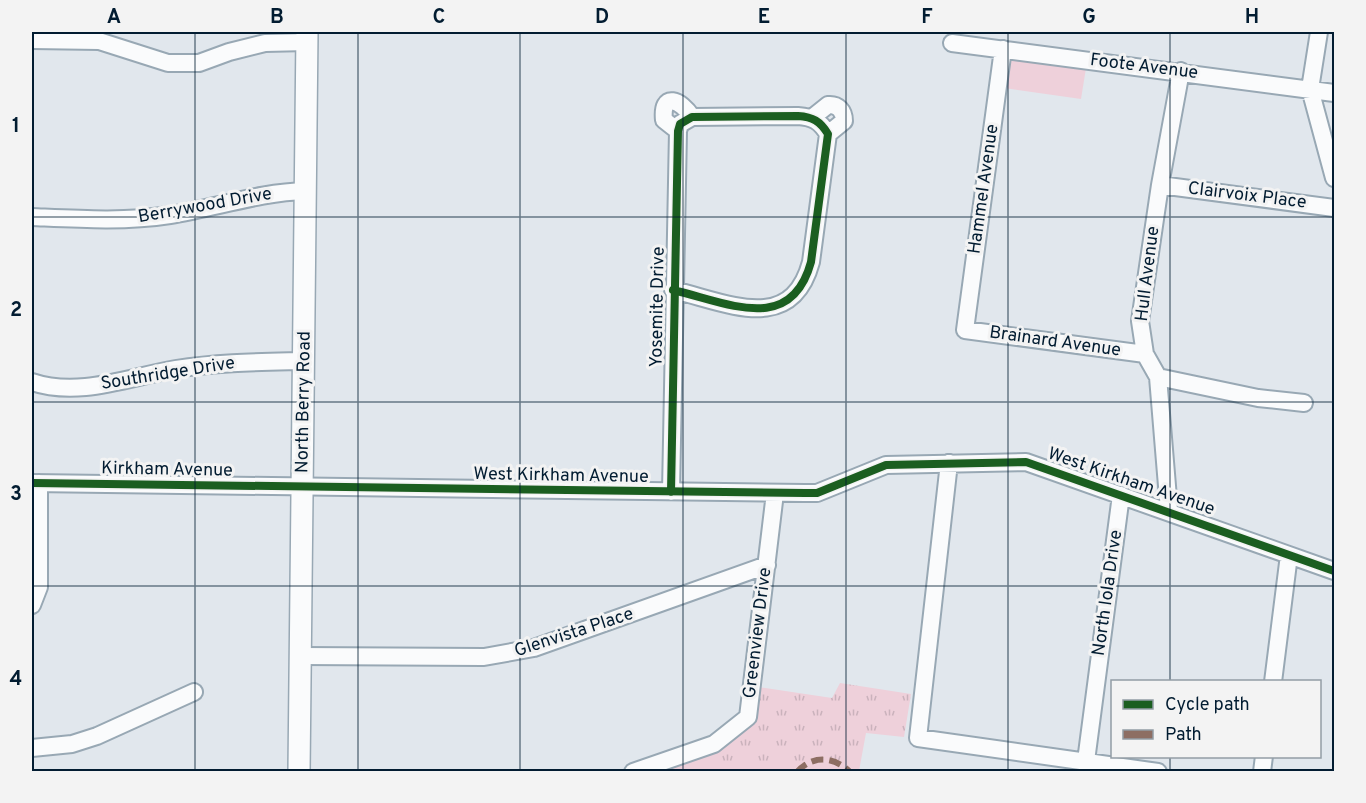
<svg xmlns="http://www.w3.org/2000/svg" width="1366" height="803" font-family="Overpass,sans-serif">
  <defs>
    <pattern id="grass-tufts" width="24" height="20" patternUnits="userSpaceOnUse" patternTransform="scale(1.5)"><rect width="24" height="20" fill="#eed0da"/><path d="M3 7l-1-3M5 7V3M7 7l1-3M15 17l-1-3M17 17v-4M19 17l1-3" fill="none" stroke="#cab2bc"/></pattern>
  </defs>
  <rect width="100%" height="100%" fill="#e1e7ed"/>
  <path fill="url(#grass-tufts)" d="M840,683l71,11 -7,43 -38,-4 -7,38 -214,1 93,-36 8,-8 12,-41 74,11z"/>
  <path fill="#eed0da" d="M1009,57l77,11 -5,31 -77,-11z"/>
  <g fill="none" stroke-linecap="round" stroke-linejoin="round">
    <g stroke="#98a8b4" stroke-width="20">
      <path id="minor" d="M1319,32l-9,57 24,89
        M32,40l67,1 69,22h31l30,-11 36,-9 42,-1
        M952,43l382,50
        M1003,49l-38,281 180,24
        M813,117l15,-12c10,-1 16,6 16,16l-16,13
        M678,131l-14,-11c-3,-29 17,-20 28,-3
        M1160,185l174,23
        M32,217c46,2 92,5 138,-2 45,-7 90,-23 136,-24
        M1158,377l100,21 46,5
        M32,382c47,16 97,-5 144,-13 43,-7 86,-7 129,-8
        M949,463l-31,275 240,34
        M32,483l773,10h12l69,-28 140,-3 308,109
        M671,492l7,-361 2,-7 12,-7 106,-1c15,1 22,5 30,18l-17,128c-20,74 -85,40 -138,28
        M1169,510l-11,-133 -13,-23 -5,-33 20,-136 21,-114
        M32,605l7,-18v-104
        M300,656l184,1 50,-9 233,-83
        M1273,682l16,-127
        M32,748l40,-4 25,-8 97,-44
        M1086,761l35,-266
        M633,772l81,-28 34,-27 27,-224
        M1262,772l2,-16"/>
    </g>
    <g stroke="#98a8b4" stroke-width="24">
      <path id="major" d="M299,772l8,-740"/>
    </g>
    <use href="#minor" stroke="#fafbfc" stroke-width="16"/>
    <use href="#major" stroke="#fafbfc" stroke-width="21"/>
    <path stroke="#8d6e63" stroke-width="6" stroke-dasharray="12 6" stroke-linecap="butt" d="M797,772c15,-17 37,-16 53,0"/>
    <g stroke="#f3f3f3" stroke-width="11">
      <path id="cycleway" d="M32,483l773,10h12l69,-28 140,-3 308,109
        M671,492l7,-361 2,-7 12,-7 106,-1c15,1 22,5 30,18l-17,128c-20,74 -85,40 -138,28"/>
    </g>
    <use href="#cycleway" stroke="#1b5e20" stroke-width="8"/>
  </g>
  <path fill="none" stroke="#021c31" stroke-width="1.5" stroke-opacity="0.55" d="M195,32v740M358,32v740M520,32v740M683,32v740M846,32v740M1008,32v740M1170,32v650M32,217h1302M32,402h1302M32,586h1302M1170,756v16"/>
  <g text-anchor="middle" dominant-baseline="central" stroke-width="6" stroke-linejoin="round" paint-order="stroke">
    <g font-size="18" fill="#021c31" stroke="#f3f3f3">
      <text transform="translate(1144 67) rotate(7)">Foote Avenue</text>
      <text transform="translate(984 189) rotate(-82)">Hammel Avenue</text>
      <text transform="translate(1247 196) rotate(7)">Clairvoix Place</text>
      <text transform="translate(205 206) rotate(-10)">Berrywood Drive</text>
      <text transform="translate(1148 274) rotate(-83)">Hull Avenue</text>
      <text transform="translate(658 307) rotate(-89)">Yosemite Drive</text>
      <text transform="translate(1055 342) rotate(8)">Brainard Avenue</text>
      <text transform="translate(168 374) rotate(-9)">Southridge Drive</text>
      <text transform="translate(304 402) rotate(-89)">North Berry Road</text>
      <text transform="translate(167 470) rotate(1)">Kirkham Avenue</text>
      <text transform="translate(561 476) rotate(1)">West Kirkham Avenue</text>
      <text transform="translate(1131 482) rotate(19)">West Kirkham Avenue</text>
      <text transform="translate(1108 593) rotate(-82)">North Iola Drive</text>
      <text transform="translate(574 633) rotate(-18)">Glenvista Place</text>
      <text transform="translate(758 633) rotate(-83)">Greenview Drive</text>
    </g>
  </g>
  <rect width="1366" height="803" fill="none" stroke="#f3f3f3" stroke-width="66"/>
  <rect x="1111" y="680" width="210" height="78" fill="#f3f3f3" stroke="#939da5" stroke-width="1.5"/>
  <rect x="1123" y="700" width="30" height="9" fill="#1b5e20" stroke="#939da5" stroke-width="1.5"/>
  <text x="1165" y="710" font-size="18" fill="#021c31">Cycle path</text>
  <rect x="1123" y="730" width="30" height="9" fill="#8d6e63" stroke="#939da5" stroke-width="1.5"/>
  <text x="1165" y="740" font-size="18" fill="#021c31">Path</text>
  <rect x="33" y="33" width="1300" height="737" fill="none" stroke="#021c31" stroke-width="2"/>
  <g font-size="20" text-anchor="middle" font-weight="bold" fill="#021c31">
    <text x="114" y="23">A</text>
    <text x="277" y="23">B</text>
    <text x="439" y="23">C</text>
    <text x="602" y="23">D</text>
    <text x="764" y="23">E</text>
    <text x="927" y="23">F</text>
    <text x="1089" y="23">G</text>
    <text x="1252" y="23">H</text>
    <text x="16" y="132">1</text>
    <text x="16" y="316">2</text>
    <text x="16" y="500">3</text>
    <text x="16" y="685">4</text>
  </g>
</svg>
